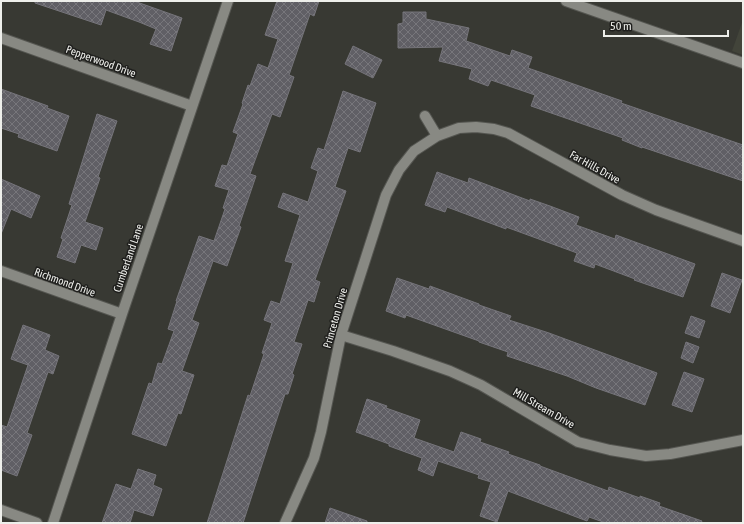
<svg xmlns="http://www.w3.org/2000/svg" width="744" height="524" font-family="'Asap Condensed',sans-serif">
  <defs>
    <pattern id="building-cross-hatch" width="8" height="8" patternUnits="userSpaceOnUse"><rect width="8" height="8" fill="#605f65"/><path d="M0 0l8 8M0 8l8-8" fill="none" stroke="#77767b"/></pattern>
  </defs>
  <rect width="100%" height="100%" fill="#383933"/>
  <path fill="#42443a" d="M743,20v35l-11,-4z"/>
  <path fill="url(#building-cross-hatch)" stroke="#75747a" d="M35,1h99l48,17 -11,33 -21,-7 6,-15 -17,-7 -33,-12 -5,15 -66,-22z
    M277,1h42l-5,15 -4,-2 -21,61 5,2 -14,40 -8,-3 -22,60 6,2 -17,50 2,1 -14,39 -14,-5 -21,59 7,3 -17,48 12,4 -13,39 -3,-1 -12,33 -34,-12 17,-51 3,1 6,-21 4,1 12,-33 -6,-2 9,-28h-1l23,-65 15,5 11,-32 -2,-1 6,-18 -14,-4 7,-21 5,1 11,-32 -5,-2 10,-28 -1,-1 6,-18 2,1 8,-22 10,4 10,-29 -13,-4z
    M403,12h23v7l43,9 -3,13 44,15 2,-6 20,7 -4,11 94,33 -1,2 122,42v36l-101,-34v1l-20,-8 1,-2 -92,-32 4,-11 -44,-15 -3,6 -19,-7 3,-10 -33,-8 4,-14 -45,1v-24l5,-1z
    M353,46l29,14 -9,18 -28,-14z
    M1,89l47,17 -1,2 22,8 -12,35 -39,-14 1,-3 -18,-6z
    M343,91l33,12 -16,49 -12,-4 -13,39 11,4 -31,89 5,2 -6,20 -6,-2 -14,42 8,2 -10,30 2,1 -6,19h-3l-42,129h-36l41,-128 2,1 14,-42 -2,-1 10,-30 -8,-3 7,-19 9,3 13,-41 -8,-2 15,-46 -22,-8 5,-14 25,9 10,-31 -7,-3 7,-20 6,2z
    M97,114l20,7 -19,56 2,1 -15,44 18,6 -7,22 -15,-5 -6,18 -18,-6 6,-18 -2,-1 11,-33 -3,-1z
    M437,172l31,11 1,-5 61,23v-2l20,7 29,11 -3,8 39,14 1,-4 79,29 -12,33 -49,-17 1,-1 -40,-15 -1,4 -20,-7 3,-8 -71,-26v2l-59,-22 -2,5 -20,-7z
    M1,179l39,17 -9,22 -20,-9 -10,25z
    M722,273l20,7 -12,33 -19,-7z
    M397,278l32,11 1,-3 49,18v1l32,11 -2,4 40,13 108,40 -12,32 -49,-17 -29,-12 -60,-20 1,-4 -29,-10v-1l-73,-26 -1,3 -19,-7z
    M691,316l14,5 -6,17 -14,-5z
    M23,325l27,10 -5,15 14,6 -6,18 -5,-2 -21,61 5,2 -15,41 -16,-6v-45l6,2 21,-62 -17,-6z
    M686,342l13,5 -6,16 -12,-5z
    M684,372l20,7 -12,33 -20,-7z
    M367,399l20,7 -1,2 34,12 -6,18 40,14 7,-20 20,7 -1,3 29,10 -1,2 32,11v1l68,25 1,-4 31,11v-2l20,7 -1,3 43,15 -1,2h-95l-17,-6 -2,4 -79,-30 -11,31 -17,-6 11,-34 -13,-4 1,-3 -41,-14 -5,15 -15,-6 4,-12 -33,-12v-2l-33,-12z
    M138,469l18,6 -3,10 9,4 -9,27 -19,-6 -4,13h-28l14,-39 15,5z
    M330,508l37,13v2h-42z"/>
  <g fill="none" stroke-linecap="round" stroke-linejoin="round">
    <g stroke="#555651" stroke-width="12">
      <path id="minor" d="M566,1l177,62
        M1,38l191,68
        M425,116l12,20
        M1,271l121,43
        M341,335l52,16 57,20 31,14 97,57 32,8 36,6 24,-2 73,-14
        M1,510l36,13
        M53,523l69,-209 106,-313
        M285,523l29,-65 7,-26 20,-97 45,-140 13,-25 15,-19 23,-15 22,-8 17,-1 18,2 14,4 114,62 34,15 87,31"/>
    </g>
    <use href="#minor" stroke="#888983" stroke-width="10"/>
  </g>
  <g text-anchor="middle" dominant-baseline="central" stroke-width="3" stroke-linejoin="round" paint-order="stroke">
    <g font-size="11" fill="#eeefeb" stroke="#1f1f1d">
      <text transform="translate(101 61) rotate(20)">Pepperwood Drive</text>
      <text transform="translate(595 167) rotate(29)">Far Hills Drive</text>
      <text transform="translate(128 258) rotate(-71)">Cumberland Lane</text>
      <text transform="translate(65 282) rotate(20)">Richmond Drive</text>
      <text transform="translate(335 318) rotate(-74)">Princeton Drive</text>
      <text transform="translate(544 408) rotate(30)">Mill Stream Drive</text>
    </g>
  </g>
  <rect width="744" height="524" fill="none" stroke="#eeefeb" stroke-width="4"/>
  <path d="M604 30v6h124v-6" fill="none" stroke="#eeefeb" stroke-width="2"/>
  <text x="610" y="30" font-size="12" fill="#eeefeb" stroke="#1f1f1d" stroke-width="3" paint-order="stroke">50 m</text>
</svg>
